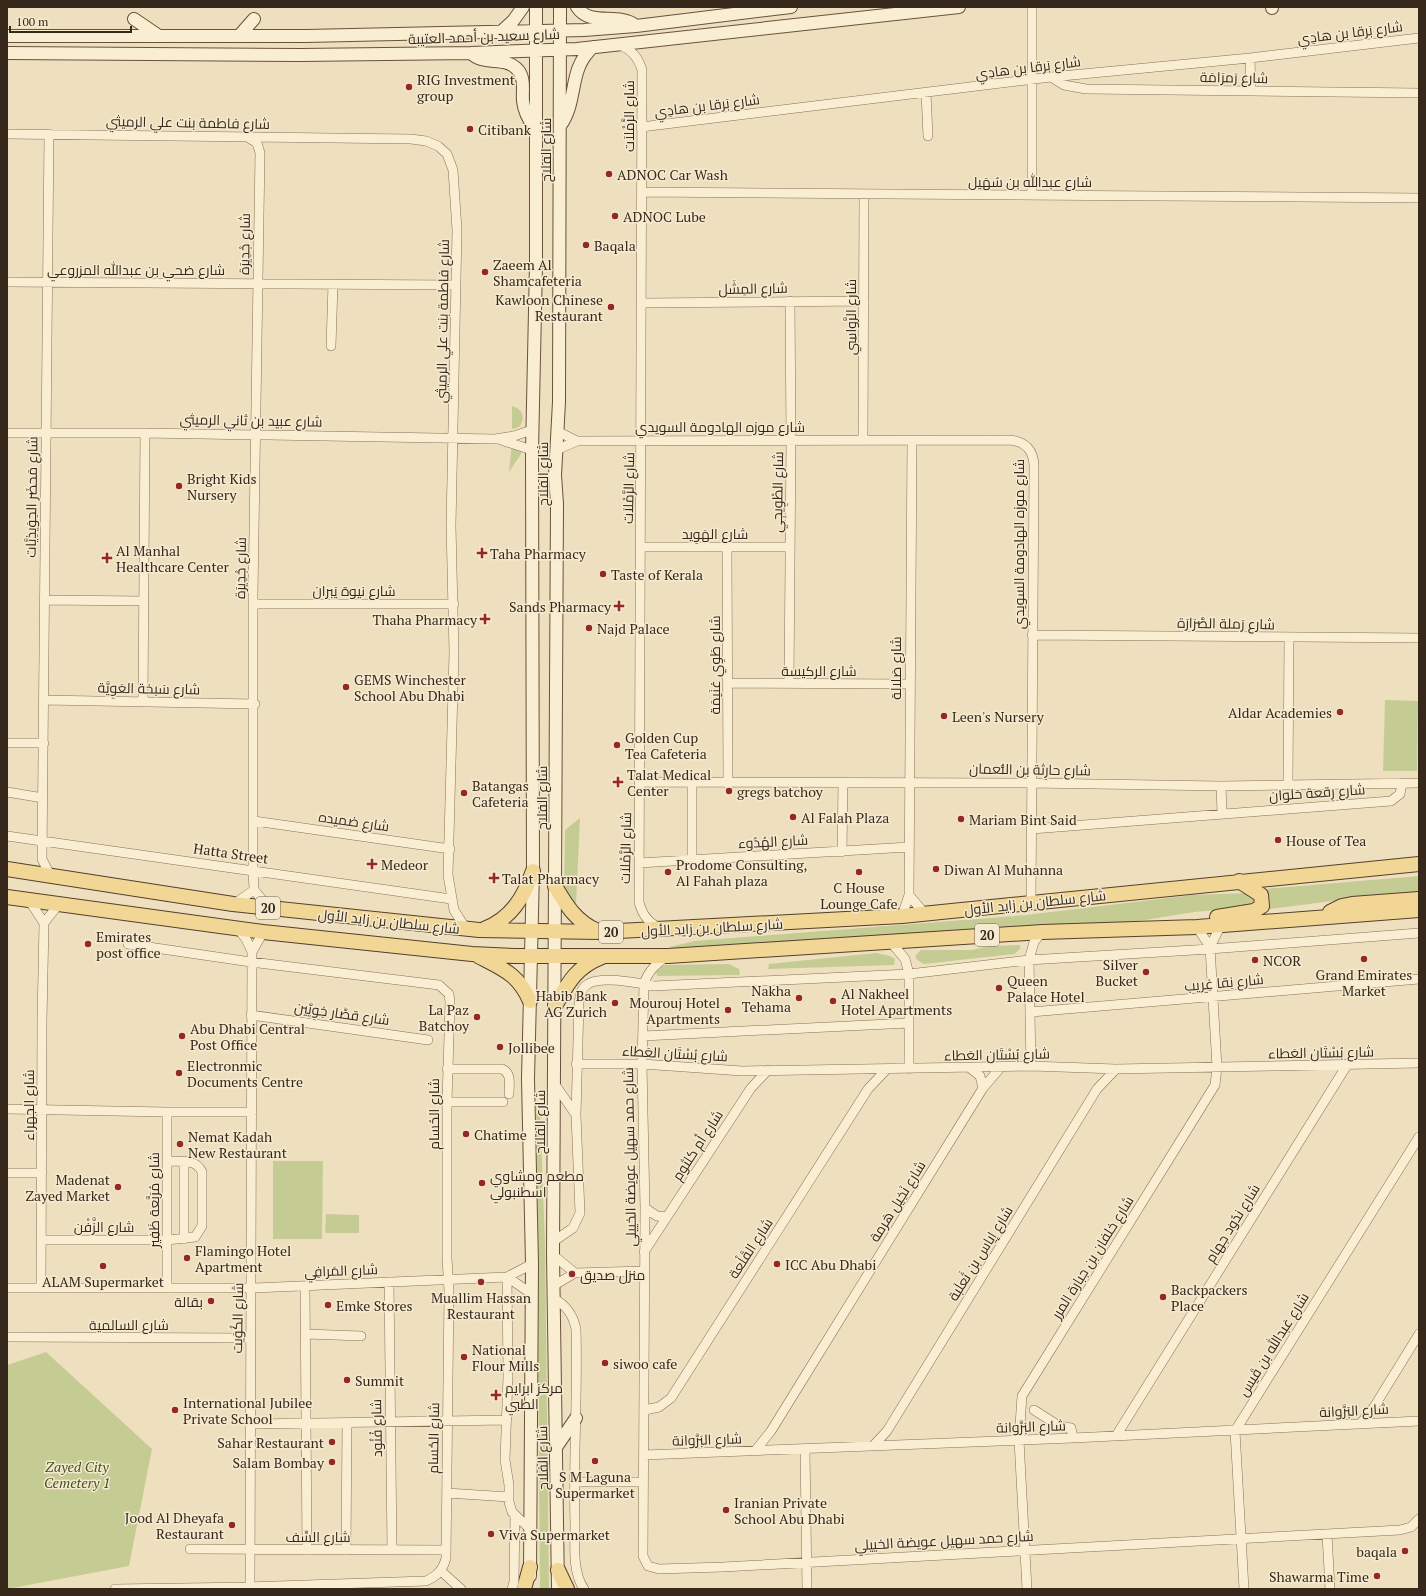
<svg xmlns="http://www.w3.org/2000/svg" width="1426" height="1596" font-family="'PT Serif',Cairo,serif">
  <rect width="100%" height="100%" fill="#eee0bf"/>
  <path fill="#c5cc93" d="M512,406c11,3 14,12 7,21l-7,2z
    M512,443l10,2 -1,9 -12,18z
    M1385,700l33,1 -1,70h-34z
    M580,818l-4,87 -6,-2 -6,-7 1,-66z
    M1419,876v18l-71,5 -85,11v-21z
    M1249,893l9,6 -7,8 -57,5 -55,9 -462,28 -8,-2 26,-6 331,-26 167,-20z
    M1020,945v4l-6,5 -90,10 -7,-4 -2,-4 6,-6h51l17,-4z
    M876,953l14,3 5,3 -1,6 -126,4 1,-5z
    M729,964l10,5 1,6 -83,1 -1,-7 9,-4z
    M536,1105l4,3 5,134 4,347h-9z
    M273,1161h50l-1,78h-49z
    M326,1214l33,1v18h-34z
    M46,1352l106,97 -23,117 -122,23v-224z"/>
  <g fill="none" stroke-linecap="round" stroke-linejoin="round">
    <g stroke="#867157" stroke-width="10">
      <path id="minor" d="M618,44c14,6 20,13 24,26l-3,832c3,12 10,22 22,26
        M1250,58l1,33
        M1051,77l13,8 22,4 333,4
        M926,93l2,43
        M641,127l410,-50 199,-19 169,-20
        M7,134l404,5 15,2 12,5 9,8 6,16 4,60 -6,296 3,126 -6,223 6,35 12,19
        M49,134l-7,725 8,16
        M247,137l10,6 3,10 -7,442v275l1,20 15,18
        M642,192l777,6
        M1032,194v-187
        M7,282l449,3
        M643,303l221,-2
        M331,346l2,-62
        M557,431l20,10
        M7,433h138l350,6 19,-3 18,-6
        M501,440l31,10
        M863,440l1,-245
        M556,450l21,-9 432,-1c16,1 25,10 25,27l-3,435
        M641,547h149
        M727,547l1,237
        M44,600l100,1
        M253,604h201
        M1032,635l387,3
        M728,683l181,1
        M789,683l2,-243 -1,-139
        M44,700l211,4
        M143,702l2,-269
        M7,743h37
        M640,782l392,1 189,3 198,-3
        M692,784v76
        M1288,784l1,-147
        M1221,786l1,27
        M7,792l36,6
        M254,821l196,28
        M1032,829l359,-28 9,-7 2,-11
        M7,836l444,63
        M842,852l1,-69
        M639,863l270,-16
        M909,895l15,18
        M29,900l15,23
        M234,904l20,-14
        M902,916l7,-21 3,-454
        M238,929l8,10 6,13 -2,637
        M890,941l15,18 4,15v95
        M1210,947l11,-22
        M252,952l11,-20
        M667,956c-11,8 -19,15 -23,28l-2,80 3,144 -2,348 5,10 11,3 64,-2 677,-37 11,-3 8,-8
        M1031,1012l388,-33
        M251,1015l177,25
        M643,1036l266,-13
        M576,1064h66l100,7 289,-5 85,3 303,-6
        M1031,1066l-2,-106 5,-18 8,-10
        M970,1068l10,8 3,12
        M447,1069h55c10,4 7,15 7,25
        M554,1083l22,32
        M447,1102h56
        M7,1109l160,3h85
        M167,1112v176
        M7,1173h35
        M645,1208l12,8 10,1
        M184,1239v-77
        M42,1240h125l28,-3 7,-11v-54c-6,-14 -22,-10 -35,-11
        M554,1241l19,-13 7,-15 -4,-98 3,-112c1,-8 2,-15 9,-19 13,-8 51,-1 66,2l255,-12 120,-14 181,-11 209,-16
        M644,1252l107,-164 17,-18
        M553,1255l22,18
        M507,1277l1,99 -3,84 4,25v17l3,10 17,16
        M507,1277l25,17
        M389,1282l3,268
        M305,1286l2,264
        M553,1286l22,-13 69,-2
        M7,1288h245l255,-11 25,-13
        M41,1288l1,-267 2,-98 15,-19
        M553,1298c13,7 20,16 23,31 2,65 -3,130 -1,195 0,20 -3,48 9,65
        M306,1334l55,2
        M7,1337l244,1
        M645,1410l14,-3 12,-9 197,-309 18,-19
        M1034,1410l25,16 12,2 2,10
        M1361,1423l13,-16 45,-73
        M250,1424l257,-4
        M1116,1436l231,-371
        M873,1446l14,-15 210,-342 19,-20
        M805,1449l2,140
        M755,1451l16,-20 212,-343 18,-21
        M644,1455l429,-17 346,-17
        M574,1482h69
        M447,1493l62,4
        M1327,1534l3,55
        M190,1549l256,1
        M346,1550l1,-127
        M441,1571l20,18
        M115,1589l135,-2 176,-6c11,-5 17,-11 20,-23l3,-267 -2,-33v-156l3,-100 -1,-8 -10,-9 -188,-23 -123,-18
        M512,1589l2,-7 1,-67
        M1027,1589l-8,-149 3,-44 193,-311 2,-18 -7,-120 -13,-20
        M1244,1589l-9,-158 184,-294"/>
    </g>
    <g stroke="#68523b" stroke-width="14">
      <path id="secondary" d="M577,7c13,20 40,5 58,18
        M1272,7v1
        M134,19l25,17
        M500,33l13,-12 10,-14
        M7,36h299l278,-6 52,-4 155,-19
        M239,36l15,-17
        M7,53l293,2 171,-2 106,-4 382,-42
        M471,53c13,13 32,3 45,15 10,9 6,22 7,33 1,9 5,18 11,26
        M560,126c19,-26 7,-56 33,-79
        M557,1446l19,-28
        M530,1576l2,-312 -4,-185 5,-208 -1,-421 4,-186v-257
        M558,1589l-5,-334 4,-751 -2,-29 4,-73 1,-395"/>
    </g>
    <g stroke="#543f2c" stroke-width="16">
      <path id="primary" d="M7,869l226,35 246,26 121,2 302,-16 517,-52
        M555,886c11,19 21,36 43,45
        M7,897l256,35 209,22 43,2h153l374,-24 155,-5 222,-17
        M1330,912l12,-6 10,-2 67,-5
        M1217,917l37,-6 8,-5 -1,-11 -22,-14
        M484,929c27,-10 40,-32 49,-58
        M478,956c25,13 40,18 52,45
        M555,1006c13,-23 21,-39 47,-49
        M558,1570l9,19
        M524,1589l6,-22"/>
    </g>
    <use href="#minor" stroke="#f9edd2" stroke-width="9"/>
    <use href="#secondary" stroke="#f9edd2" stroke-width="12"/>
    <use href="#primary" stroke="#f2d696" stroke-width="14"/>
  </g>
  <g fill="#962727" stroke="#f5eacf" stroke-width="1.5">
    <circle cx="409" cy="87" r="4"/>
    <circle cx="470" cy="129" r="4"/>
    <circle cx="609" cy="174" r="4"/>
    <circle cx="615" cy="216" r="4"/>
    <circle cx="586" cy="245" r="4"/>
    <circle cx="485" cy="272" r="4"/>
    <circle cx="611" cy="307" r="4"/>
    <circle cx="179" cy="486" r="4"/>
    <path d="M480 547h4v4h4v4h-4v4h-4v-4h-4v-4h4z"/>
    <path d="M105 552h4v4h4v4h-4v4h-4v-4h-4v-4h4z"/>
    <circle cx="603" cy="574" r="4"/>
    <path d="M617 600h4v4h4v4h-4v4h-4v-4h-4v-4h4z"/>
    <path d="M483 613h4v4h4v4h-4v4h-4v-4h-4v-4h4z"/>
    <circle cx="589" cy="628" r="4"/>
    <circle cx="346" cy="687" r="4"/>
    <circle cx="1340" cy="712" r="4"/>
    <circle cx="944" cy="716" r="4"/>
    <circle cx="617" cy="745" r="4"/>
    <path d="M616 776h4v4h4v4h-4v4h-4v-4h-4v-4h4z"/>
    <circle cx="729" cy="791" r="4"/>
    <circle cx="464" cy="793" r="4"/>
    <circle cx="793" cy="817" r="4"/>
    <circle cx="961" cy="819" r="4"/>
    <circle cx="1278" cy="840" r="4"/>
    <path d="M370 858h4v4h4v4h-4v4h-4v-4h-4v-4h4z"/>
    <circle cx="936" cy="869" r="4"/>
    <circle cx="668" cy="872" r="4"/>
    <circle cx="859" cy="872" r="4"/>
    <path d="M492 872h4v4h4v4h-4v4h-4v-4h-4v-4h4z"/>
    <circle cx="88" cy="944" r="4"/>
    <circle cx="1364" cy="959" r="4"/>
    <circle cx="1255" cy="960" r="4"/>
    <circle cx="1146" cy="972" r="4"/>
    <circle cx="999" cy="988" r="4"/>
    <circle cx="799" cy="998" r="4"/>
    <circle cx="833" cy="1001" r="4"/>
    <circle cx="615" cy="1003" r="4"/>
    <circle cx="728" cy="1010" r="4"/>
    <circle cx="477" cy="1017" r="4"/>
    <circle cx="182" cy="1036" r="4"/>
    <circle cx="500" cy="1047" r="4"/>
    <circle cx="179" cy="1073" r="4"/>
    <circle cx="466" cy="1134" r="4"/>
    <circle cx="180" cy="1144" r="4"/>
    <circle cx="482" cy="1183" r="4"/>
    <circle cx="118" cy="1187" r="4"/>
    <circle cx="187" cy="1258" r="4"/>
    <circle cx="777" cy="1264" r="4"/>
    <circle cx="103" cy="1266" r="4"/>
    <circle cx="572" cy="1274" r="4"/>
    <circle cx="481" cy="1282" r="4"/>
    <circle cx="1163" cy="1297" r="4"/>
    <circle cx="211" cy="1301" r="4"/>
    <circle cx="328" cy="1305" r="4"/>
    <circle cx="464" cy="1357" r="4"/>
    <circle cx="605" cy="1363" r="4"/>
    <circle cx="347" cy="1380" r="4"/>
    <path d="M494 1389h4v4h4v4h-4v4h-4v-4h-4v-4h4z"/>
    <circle cx="175" cy="1410" r="4"/>
    <circle cx="332" cy="1442" r="4"/>
    <circle cx="595" cy="1461" r="4"/>
    <circle cx="332" cy="1462" r="4"/>
    <circle cx="726" cy="1510" r="4"/>
    <circle cx="232" cy="1525" r="4"/>
    <circle cx="491" cy="1534" r="4"/>
    <circle cx="1405" cy="1551" r="4"/>
    <circle cx="1377" cy="1576" r="4"/>
  </g>
  <g text-anchor="middle" dominant-baseline="central" stroke-width="3" stroke-linejoin="round" paint-order="stroke">
    <g fill="#f5eacf" stroke="#6f6352" stroke-width="1">
      <rect x="256" y="897" width="24" height="22" rx="3"/>
      <rect x="599" y="921" width="24" height="22" rx="3"/>
      <rect x="975" y="924" width="24" height="22" rx="3"/>
    </g>
    <g font-size="13" font-weight="bold" fill="#36291c">
      <text x="268" y="908">20</text>
      <text x="611" y="932">20</text>
      <text x="987" y="935">20</text>
    </g>
    <g font-size="14" fill="#36291c" stroke="#f5eacf">
      <text transform="translate(1350 32) rotate(-7)">شارع بَرقا بن هادِي</text>
      <text transform="translate(484 36) rotate(-2)">شارع سعيد بن أحمد العتيبة</text>
      <text transform="translate(1028 67) rotate(-7)">شارع بَرقا بن هادِي</text>
      <text transform="translate(1234 77) rotate(1)">شارع رَمرَامَة</text>
      <text transform="translate(707 105) rotate(-7)">شارع بَرقا بن هادِي</text>
      <text transform="translate(628 116) rotate(-90)">شارع الرَّمْلاَت</text>
      <text transform="translate(188 122) rotate(1)">شارع فاطمة بنت علي الرميثي</text>
      <text transform="translate(545 150) rotate(-90)">شارع الفلاح</text>
      <text x="1030" y="181">شارع عبدالله بن سُهَيل</text>
      <text transform="translate(244 244) rotate(-89)">شارع جْدِيرَة</text>
      <text x="136" y="269">شارع ضحي بن عبدالله المزروعي</text>
      <text transform="translate(753 288) rotate(-1)">شارع المِشَل</text>
      <text transform="translate(850 317) rotate(-90)">شارع الرَّواسِي</text>
      <text transform="translate(442 321) rotate(-89)">شارع فاطمة بنت علي الرميثي</text>
      <text transform="translate(251 420) rotate(1)">شارع عبيد بن ثاني الرميثي</text>
      <text x="720" y="426">شارع موزه الهادومة السويدي</text>
      <text transform="translate(542 474) rotate(-90)">شارع الفلاح</text>
      <text transform="translate(628 488) rotate(-89)">شارع الرَّمْلاَت</text>
      <text transform="translate(777 492) rotate(-89)">شارع الطْوِيجِي</text>
      <text transform="translate(31 497) rotate(-89)">شارع مَحضَر الحِوَيذِيَّات</text>
      <text x="715" y="533">شارع الهَوِيد</text>
      <text transform="translate(1018 544) rotate(-90)">شارع موزه الهادومة السويدي</text>
      <text transform="translate(240 568) rotate(-89)">شارع جْدِيرَة</text>
      <text x="354" y="590">شارع نيوة يَبران</text>
      <text transform="translate(1226 623) rotate(1)">شارع رَملة الصَّرَارَة</text>
      <text transform="translate(714 665) rotate(-90)">شارع طَوِي غنَيمَة</text>
      <text transform="translate(895 668) rotate(-90)">شارع صَلالة</text>
      <text x="819" y="670">شارع الركيسة</text>
      <text transform="translate(149 688) rotate(1)">شارع سَبخة العَوِيَّة</text>
      <text transform="translate(1030 769) rotate(1)">شارع حارِثة بن النُّعمان</text>
      <text transform="translate(1317 792) rotate(-4)">شارع رِقعة حَلوان</text>
      <text transform="translate(541 798) rotate(-90)">شارع الفلاح</text>
      <text transform="translate(354 821) rotate(8)">شارع ضميده</text>
      <text transform="translate(773 841) rotate(-3)">شارع الهُدُوء</text>
      <text transform="translate(625 848) rotate(-89)">شارع الرَّمْلاَت</text>
      <text transform="translate(231 853) rotate(8)">Hatta Street</text>
      <text transform="translate(1035 902) rotate(-6)">شارع سلطان بن زايد الأول</text>
      <text transform="translate(389 921) rotate(6)">شارع سلطان بن زايد الأول</text>
      <text transform="translate(712 927) rotate(-3)">شارع سلطان بن زايد الأول</text>
      <text transform="translate(1224 982) rotate(-5)">شارع نِقا غِريب</text>
      <text transform="translate(342 1013) rotate(8)">شارع قصَّار خِوِيَّين</text>
      <text transform="translate(1321 1052) rotate(-1)">شارع بُسْتَان العَطاء</text>
      <text transform="translate(675 1053) rotate(3)">شارع بُسْتَان العَطاء</text>
      <text transform="translate(997 1054) rotate(-1)">شارع بُسْتَان العَطاء</text>
      <text transform="translate(28 1105) rotate(-90)">شارع الجهراء</text>
      <text transform="translate(433 1114) rotate(-90)">شارع الحُسام</text>
      <text transform="translate(539 1122) rotate(-90)">شارع الفلاح</text>
      <text transform="translate(697 1145) rotate(-57)">شارع أم كلثوم</text>
      <text transform="translate(629 1157) rotate(-91)">شارع حمد سهيل عويضة الخييلي</text>
      <text transform="translate(153 1200) rotate(-90)">شارع مُرَبَّعة ظَفِير</text>
      <text transform="translate(897 1201) rotate(-58)">شارع نَخِيل هَرمة</text>
      <text transform="translate(1232 1223) rotate(-58)">شارع ندُود جهام</text>
      <text x="104" y="1226">شارع الزَّفْن</text>
      <text transform="translate(750 1248) rotate(-57)">شارع القَلْعة</text>
      <text transform="translate(980 1253) rotate(-58)">شارع إياس بن ثَعلَبة</text>
      <text transform="translate(1092 1257) rotate(-58)">شارع خلفان بن جبارة المرر</text>
      <text transform="translate(341 1270) rotate(-2)">شارع المَرافِي</text>
      <text transform="translate(237 1318) rotate(-89)">شارع الكُوَيت</text>
      <text x="129" y="1324">شارع السالمية</text>
      <text transform="translate(1273 1344) rotate(-58)">شارع عَبدالله بن قَيس</text>
      <text transform="translate(1354 1410) rotate(-3)">شارع البَرَّوانة</text>
      <text transform="translate(1031 1426) rotate(-2)">شارع البَرَّوانة</text>
      <text transform="translate(376 1428) rotate(-91)">شارع فُنُود</text>
      <text transform="translate(433 1438) rotate(-89)">شارع الحُسام</text>
      <text transform="translate(707 1439) rotate(-2)">شارع البَرَّوانة</text>
      <text transform="translate(542 1458) rotate(-91)">شارع الفلاح</text>
      <text x="318" y="1536">شارع السِّف</text>
      <text transform="translate(944 1540) rotate(-3)">شارع حمد سهيل عويضة الخييلي</text>
    </g>
    <g font-size="14" fill="#36291c" stroke="#f5eacf" text-anchor="start">
      <text x="417" y="79">RIG Investment<tspan x="417" dy="16">group</tspan></text>
      <text x="478" y="129">Citibank</text>
      <text x="617" y="174">ADNOC Car Wash</text>
      <text x="623" y="216">ADNOC Lube</text>
      <text x="594" y="245">Baqala</text>
      <text x="493" y="264">Zaeem Al<tspan x="493" dy="16">Shamcafeteria</tspan></text>
      <text x="603" y="299" text-anchor="end">Kawloon Chinese<tspan x="603" dy="16">Restaurant</tspan></text>
      <text x="187" y="478">Bright Kids<tspan x="187" dy="16">Nursery</tspan></text>
      <text x="116" y="550">Al Manhal<tspan x="116" dy="16">Healthcare Center</tspan></text>
      <text x="490" y="553">Taha Pharmacy</text>
      <text x="611" y="574">Taste of Kerala</text>
      <text x="611" y="606" text-anchor="end">Sands Pharmacy</text>
      <text x="477" y="619" text-anchor="end">Thaha Pharmacy</text>
      <text x="597" y="628">Najd Palace</text>
      <text x="354" y="679">GEMS Winchester<tspan x="354" dy="16">School Abu Dhabi</tspan></text>
      <text x="1332" y="712" text-anchor="end">Aldar Academies</text>
      <text x="952" y="716">Leen's Nursery</text>
      <text x="625" y="737">Golden Cup<tspan x="625" dy="16">Tea Cafeteria</tspan></text>
      <text x="627" y="774">Talat Medical<tspan x="627" dy="16">Center</tspan></text>
      <text x="472" y="785">Batangas<tspan x="472" dy="16">Cafeteria</tspan></text>
      <text x="737" y="791">gregs batchoy</text>
      <text x="801" y="817">Al Falah Plaza</text>
      <text x="969" y="819">Mariam Bint Said</text>
      <text x="1286" y="840">House of Tea</text>
      <text x="381" y="864">Medeor</text>
      <text x="676" y="864">Prodome Consulting,<tspan x="676" dy="16">Al Fahah plaza</tspan></text>
      <text x="944" y="869">Diwan Al Muhanna</text>
      <text x="502" y="878">Talat Pharmacy</text>
      <text x="859" y="887" text-anchor="middle">C House<tspan x="859" dy="16">Lounge Cafe</tspan></text>
      <text x="96" y="936">Emirates<tspan x="96" dy="16">post office</tspan></text>
      <text x="1263" y="960">NCOR</text>
      <text x="1138" y="964" text-anchor="end">Silver<tspan x="1138" dy="16">Bucket</tspan></text>
      <text x="1364" y="974" text-anchor="middle">Grand Emirates<tspan x="1364" dy="16">Market</tspan></text>
      <text x="1007" y="980">Queen<tspan x="1007" dy="16">Palace Hotel</tspan></text>
      <text x="791" y="990" text-anchor="end">Nakha<tspan x="791" dy="16">Tehama</tspan></text>
      <text x="841" y="993">Al Nakheel<tspan x="841" dy="16">Hotel Apartments</tspan></text>
      <text x="607" y="995" text-anchor="end">Habib Bank<tspan x="607" dy="16">AG Zurich</tspan></text>
      <text x="720" y="1002" text-anchor="end">Mourouj Hotel<tspan x="720" dy="16">Apartments</tspan></text>
      <text x="469" y="1009" text-anchor="end">La Paz<tspan x="469" dy="16">Batchoy</tspan></text>
      <text x="190" y="1028">Abu Dhabi Central<tspan x="190" dy="16">Post Office</tspan></text>
      <text x="508" y="1047">Jollibee</text>
      <text x="187" y="1065">Electronmic<tspan x="187" dy="16">Documents Centre</tspan></text>
      <text x="474" y="1134">Chatime</text>
      <text x="188" y="1136">Nemat Kadah<tspan x="188" dy="16">New Restaurant</tspan></text>
      <text x="490" y="1175">مطعم ومشاوي<tspan x="490" dy="16">اسطنبولي</tspan></text>
      <text x="110" y="1179" text-anchor="end">Madenat<tspan x="110" dy="16">Zayed Market</tspan></text>
      <text x="195" y="1250">Flamingo Hotel<tspan x="195" dy="16">Apartment</tspan></text>
      <text x="785" y="1264">ICC Abu Dhabi</text>
      <text x="580" y="1274">منزل صديق</text>
      <text x="103" y="1281" text-anchor="middle">ALAM Supermarket</text>
      <text x="1171" y="1289">Backpackers<tspan x="1171" dy="16">Place</tspan></text>
      <text x="481" y="1297" text-anchor="middle">Muallim Hassan<tspan x="481" dy="16">Restaurant</tspan></text>
      <text x="203" y="1301" text-anchor="end">بقالة</text>
      <text x="336" y="1305">Emke Stores</text>
      <text x="472" y="1349">National<tspan x="472" dy="16">Flour Mills</tspan></text>
      <text x="613" y="1363">siwoo cafe</text>
      <text x="355" y="1380">Summit</text>
      <text x="505" y="1387">مركز ابرايم<tspan x="505" dy="16">الطبي</tspan></text>
      <text x="183" y="1402">International Jubilee<tspan x="183" dy="16">Private School</tspan></text>
      <text x="324" y="1442" text-anchor="end">Sahar Restaurant</text>
      <text x="324" y="1462" text-anchor="end">Salam Bombay</text>
      <text x="595" y="1476" text-anchor="middle">S M Laguna<tspan x="595" dy="16">Supermarket</tspan></text>
      <text x="734" y="1502">Iranian Private<tspan x="734" dy="16">School Abu Dhabi</tspan></text>
      <text x="224" y="1517" text-anchor="end">Jood Al Dheyafa<tspan x="224" dy="16">Restaurant</tspan></text>
      <text x="499" y="1534">Viva Supermarket</text>
      <text x="1397" y="1551" text-anchor="end">baqala</text>
      <text x="1369" y="1576" text-anchor="end">Shawarma Time</text>
    </g>
    <g font-size="14" font-style="italic" fill="#465223" stroke="#f5eacf">
      <text x="77" y="1466">Zayed City<tspan x="77" dy="16">Cemetery 1</tspan></text>
    </g>
  </g>
  <rect width="1426" height="1596" fill="none" stroke="#36291c" stroke-width="16"/>
  <path d="M10 26v6h121v-6" fill="none" stroke="#36291c" stroke-width="2"/>
  <text x="16" y="26" font-size="12" fill="#36291c" stroke="#f5eacf" stroke-width="3" paint-order="stroke">100 m</text>
</svg>
